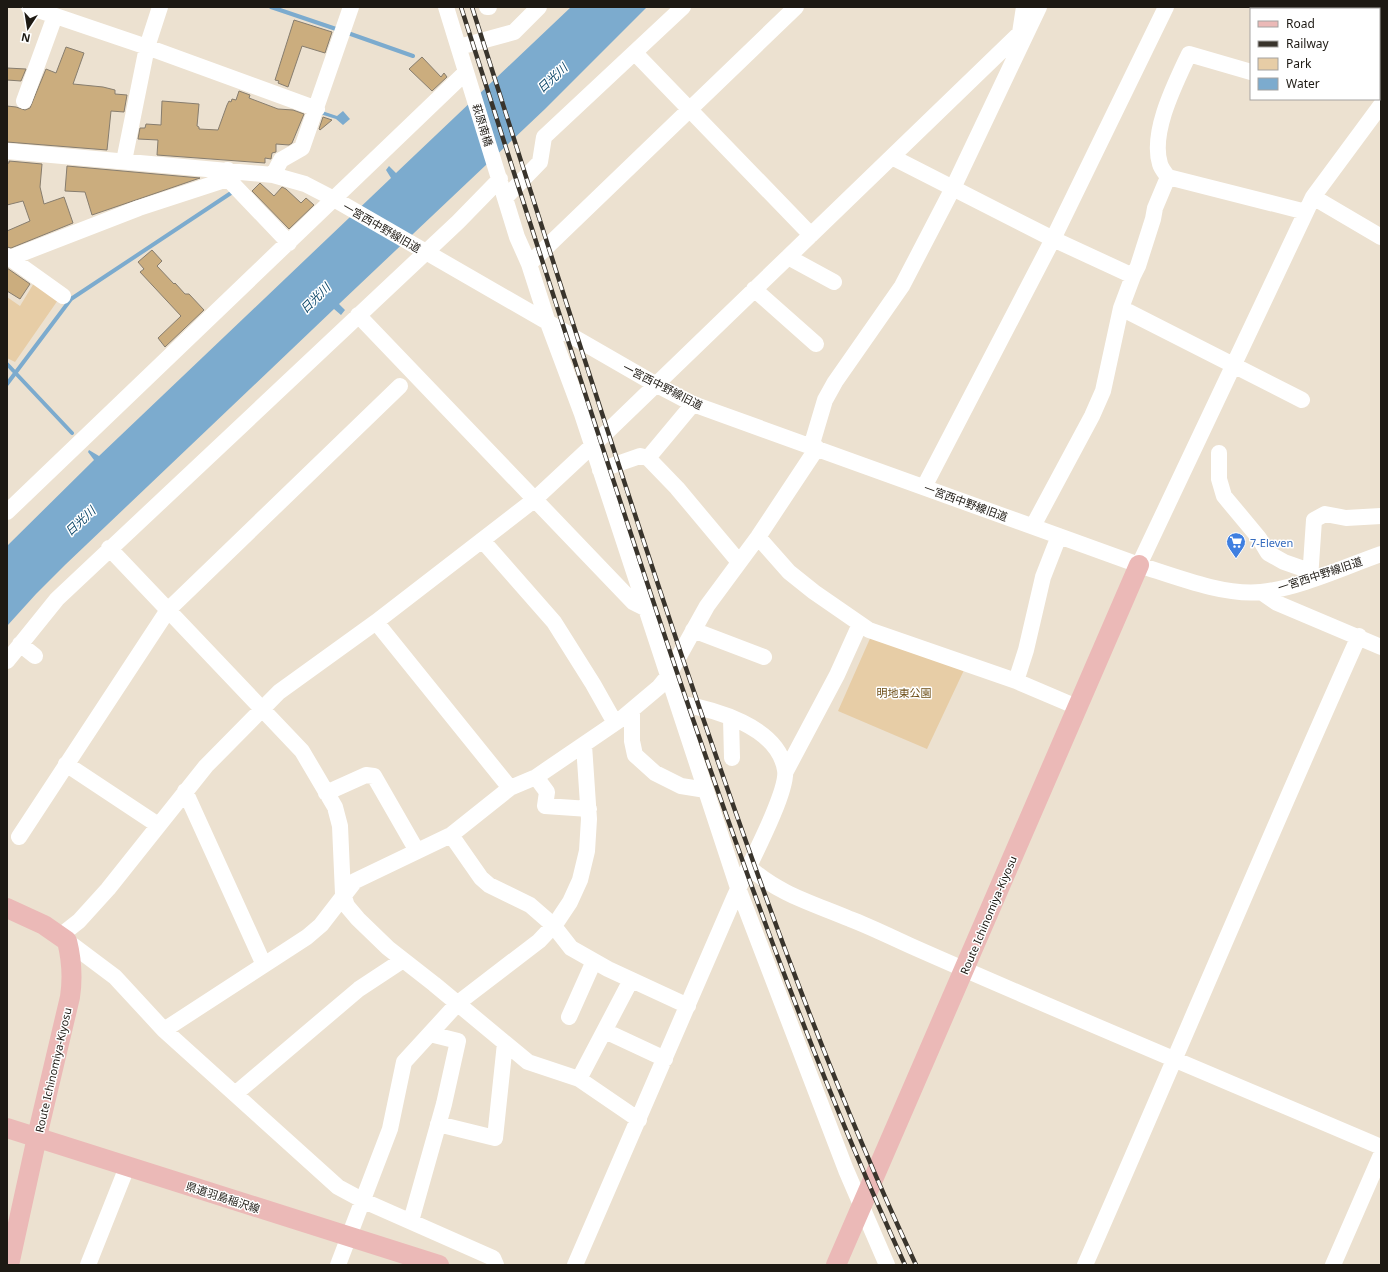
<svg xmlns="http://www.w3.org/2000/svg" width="1388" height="1272" font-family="'Noto Sans','Noto Sans JP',sans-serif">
  <rect width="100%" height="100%" fill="#ece1d0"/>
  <path fill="#e7cda6" d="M34,283l24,17 -43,62 -8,-4v-61l13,9z
    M872,634l93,34 -38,81 -89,-38z"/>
  <path fill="#7cabce" d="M571,7h76l-102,102 -206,195 6,6 -4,5 -7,-6 -269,256 -29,29 -29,32v-80l87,-86 -6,-8 1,-2 10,6 292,-278 -5,-8 3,-4 7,7z
    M319,110l18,6 6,-5 7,8 -7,6 -7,-6 -19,-6z"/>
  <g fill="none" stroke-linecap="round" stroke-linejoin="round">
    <path stroke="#7cabce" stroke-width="4" d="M271,7l68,23
      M345,32l68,24
      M7,364l65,69
      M7,384l64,-85 163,-108"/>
  </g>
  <path fill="#cbad7e" stroke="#877d6e" d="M294,20l38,12 -7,21 -23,-7 -14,41 -10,-4 1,-2 -4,-1z
    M66,47l18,6 -11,31 30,3 12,3v4l12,1 -3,17 -13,-1 -4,39 -100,-8v-36l9,1 9,3 5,-2 16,-39 10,4z
    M422,57l19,20 3,-4 3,4 -15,14 -23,-22z
    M7,68l19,1 -5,12 -14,-1z
    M239,91l11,4 -1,3 29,11 15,1 11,4 -12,29 -3,2 -13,-1v8l-4,1 -1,6 -6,-1v5l-108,-8 1,-15 -20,-1 2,-11h5l1,-4 15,1 1,-24 37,3 -2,22 2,1v2l19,1 9,-25 2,-4 2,1 1,-3 4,1z
    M323,117l9,3 -12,10 -1,-1z
    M9,161l33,3 -2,23 4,17 20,-7 9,26 -62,25 -4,-1v-16l23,-10 -7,-20 -16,4v-42h2z
    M67,166l133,12 -108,37 -7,-23 -20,-1z
    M260,183l14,13 8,-9 4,2 15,14 5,-5 8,7 -25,24 -37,-38z
    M152,250l10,11 -5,5 17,18 1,-1 10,11h4l15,16 -39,37 -7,-9 23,-22 -41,-44 4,-3 -6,-7z
    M7,268l23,16 -10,15 -13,-8z"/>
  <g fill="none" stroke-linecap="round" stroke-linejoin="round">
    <path stroke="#fff" stroke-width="16" d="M29,7l118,40 170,62
      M446,7l71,230 12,27 19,59 34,91 156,474 108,282 41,95
      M487,7h2
      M1292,9l1,-2
      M459,47l55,-15 25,-25
      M635,53l176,182
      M1251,72l-62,-18c-13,28 -39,78 -29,110 1,4 5,9 8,13l138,35
      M24,101l31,-85
      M7,151l266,24 32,9 29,15 321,185 38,20 446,161c35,11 85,31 122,27 39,-4 83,-25 120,-38
      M892,157l161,82 80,37
      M124,161l23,-114 13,-40
      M228,170v9l61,64
      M273,175l8,-15 21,-12 49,-141
      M1313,197l68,40
      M505,198l35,-36 4,-25 139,-130
      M7,256l56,40
      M788,257l46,25
      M10,258l129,-50 89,-29
      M529,264l267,-257
      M754,289l62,55
      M1121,308l181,92
      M358,315l275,287 12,6
      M811,447l14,-47 10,-18 67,-96 51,-98 86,-181
      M1219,453v26l5,17 35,42 9,15 16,9 20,7 6,10 4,-59 11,-6 21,4 35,-2
      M648,458l29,30 62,74
      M600,470l40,-14 8,2 45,-54
      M924,487l129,-248 113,-232
      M7,512l459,-440
      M1033,526l59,-110 11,-25 18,-83 12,-32 5,-10 15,-47 2,-11 13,-31
      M758,537l31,35 25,20 55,38 147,51 61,26
      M482,540l72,82 39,62 22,39
      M109,548l193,203 33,56 5,19 3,68 4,12 11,13 30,29 46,36 94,78 51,17 60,41
      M1139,565l174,-368 68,-92
      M1261,592l16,11 104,44
      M376,622l134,166
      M693,630l71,27
      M20,644l15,12
      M7,661l50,-62 401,-377 42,-43
      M1016,681l10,-31 17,-73 16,-41
      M632,710v31l3,14 20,18 26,13 25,4
      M731,718l1,40
      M66,764l92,61
      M786,771l51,-96 23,-51
      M536,777l11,15 -2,14 44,3
      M185,791l79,174
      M326,793l40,-18 8,1 43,75
      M451,835l30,43 8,7 41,20 23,20 18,23 37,21 80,37
      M19,837l149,-227 232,-224
      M749,867c29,27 66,37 101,52 21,8 41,18 61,27 156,69 313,134 470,201
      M60,936l19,-15 29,-32 98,-123 73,-74 97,-70 158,-122 75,-70 411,-397 4,-26
      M67,941l48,36 49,53 174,157 26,14 129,57 3,7
      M569,1017l25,-56
      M164,1030l143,-93 14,-12 34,-44 96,-46 59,-47 26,-11 85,-58 38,-32 9,-11 39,-70 51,-69 59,-89
      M605,1031l60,28
      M579,1079l52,-99
      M235,1094l124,-105 44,-29
      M438,1124l57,14 10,-95
      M411,1221l33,-117 14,-63 -28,-7
      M88,1265l39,-98
      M338,1265l52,-136 14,-67 54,-59 81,-62 17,-18 14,-21 10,-22 7,-29 2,-32 -5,-74
      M575,1265c54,-122 105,-245 159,-367 10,-24 55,-106 51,-128 -7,-44 -71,-61 -108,-67
      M1085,1265c92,-209 180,-420 274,-629
      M1333,1265l48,-110"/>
    <path stroke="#ebb9b7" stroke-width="20" d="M7,908l37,17 23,16c5,20 6,36 3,56l-31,131 -30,137
      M7,1128l432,137
      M836,1265l303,-700"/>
    <g stroke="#39342c" stroke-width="4.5">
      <path id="rail" d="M461,7c73,228 145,456 222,683 66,194 136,388 222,575
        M472,7c72,226 143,452 219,676 67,197 137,394 225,582"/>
    </g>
    <use href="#rail" stroke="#fff" stroke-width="3" stroke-dasharray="9" stroke-linecap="butt"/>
  </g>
  <defs>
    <g id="supermarket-pin" transform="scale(1)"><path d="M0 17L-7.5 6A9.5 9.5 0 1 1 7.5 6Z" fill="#3f7fe0" stroke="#fff"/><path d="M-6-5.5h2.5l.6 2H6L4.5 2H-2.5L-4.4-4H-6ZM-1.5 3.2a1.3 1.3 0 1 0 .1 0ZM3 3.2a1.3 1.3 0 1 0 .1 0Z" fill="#fff"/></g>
  </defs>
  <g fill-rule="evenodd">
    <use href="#supermarket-pin" x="1236" y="542"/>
  </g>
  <g text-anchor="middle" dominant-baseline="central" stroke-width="3" stroke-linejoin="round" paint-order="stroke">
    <g font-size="11" fill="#1d1913" stroke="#fff">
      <text transform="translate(483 125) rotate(73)">萩原南橋</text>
      <text transform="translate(382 227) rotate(30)">一宮西中野線旧道</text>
      <text transform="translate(663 386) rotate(27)">一宮西中野線旧道</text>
      <text transform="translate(966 502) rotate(20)">一宮西中野線旧道</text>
      <text transform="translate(1320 574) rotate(-18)">一宮西中野線旧道</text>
      <text transform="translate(988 915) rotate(-67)">Route Ichinomiya-Kiyosu</text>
      <text transform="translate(53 1070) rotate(-77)">Route Ichinomiya-Kiyosu</text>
      <text transform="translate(223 1197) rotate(18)">県道羽島稲沢線</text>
    </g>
    <g font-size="11" fill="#366cbe" stroke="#fff" text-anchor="start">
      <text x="1250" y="542">7-Eleven</text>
    </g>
    <g font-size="11" fill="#6d4e16" stroke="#fff">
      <text x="904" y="692">明地東公園</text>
    </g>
    <g font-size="12" font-style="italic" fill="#0f496b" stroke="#fff">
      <text transform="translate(552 78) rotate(-43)">日光川</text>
      <text transform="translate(315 298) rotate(-45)">日光川</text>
      <text transform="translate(80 521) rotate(-43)">日光川</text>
    </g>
  </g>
  <rect width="1388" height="1272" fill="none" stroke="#1d1913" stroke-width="16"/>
  <rect x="1250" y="8" width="130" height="92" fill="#ffffff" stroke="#a5a3a1"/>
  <rect x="1258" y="21" width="20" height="6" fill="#ebb9b7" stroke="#a5a3a1"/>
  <text x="1286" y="28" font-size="12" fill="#1d1913">Road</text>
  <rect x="1258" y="41" width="20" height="6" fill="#39342c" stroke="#a5a3a1"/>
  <text x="1286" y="48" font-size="12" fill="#1d1913">Railway</text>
  <rect x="1258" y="58" width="20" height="12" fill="#e7cda6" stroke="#a5a3a1"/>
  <text x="1286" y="68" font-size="12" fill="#1d1913">Park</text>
  <rect x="1258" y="78" width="20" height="12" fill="#7cabce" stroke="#a5a3a1"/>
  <text x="1286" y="88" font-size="12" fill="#1d1913">Water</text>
  <g transform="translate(28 28) rotate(192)" stroke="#ffffff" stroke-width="3" paint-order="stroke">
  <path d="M0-3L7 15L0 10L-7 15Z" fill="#1d1913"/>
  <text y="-6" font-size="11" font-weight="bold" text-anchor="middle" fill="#1d1913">N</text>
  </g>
</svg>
